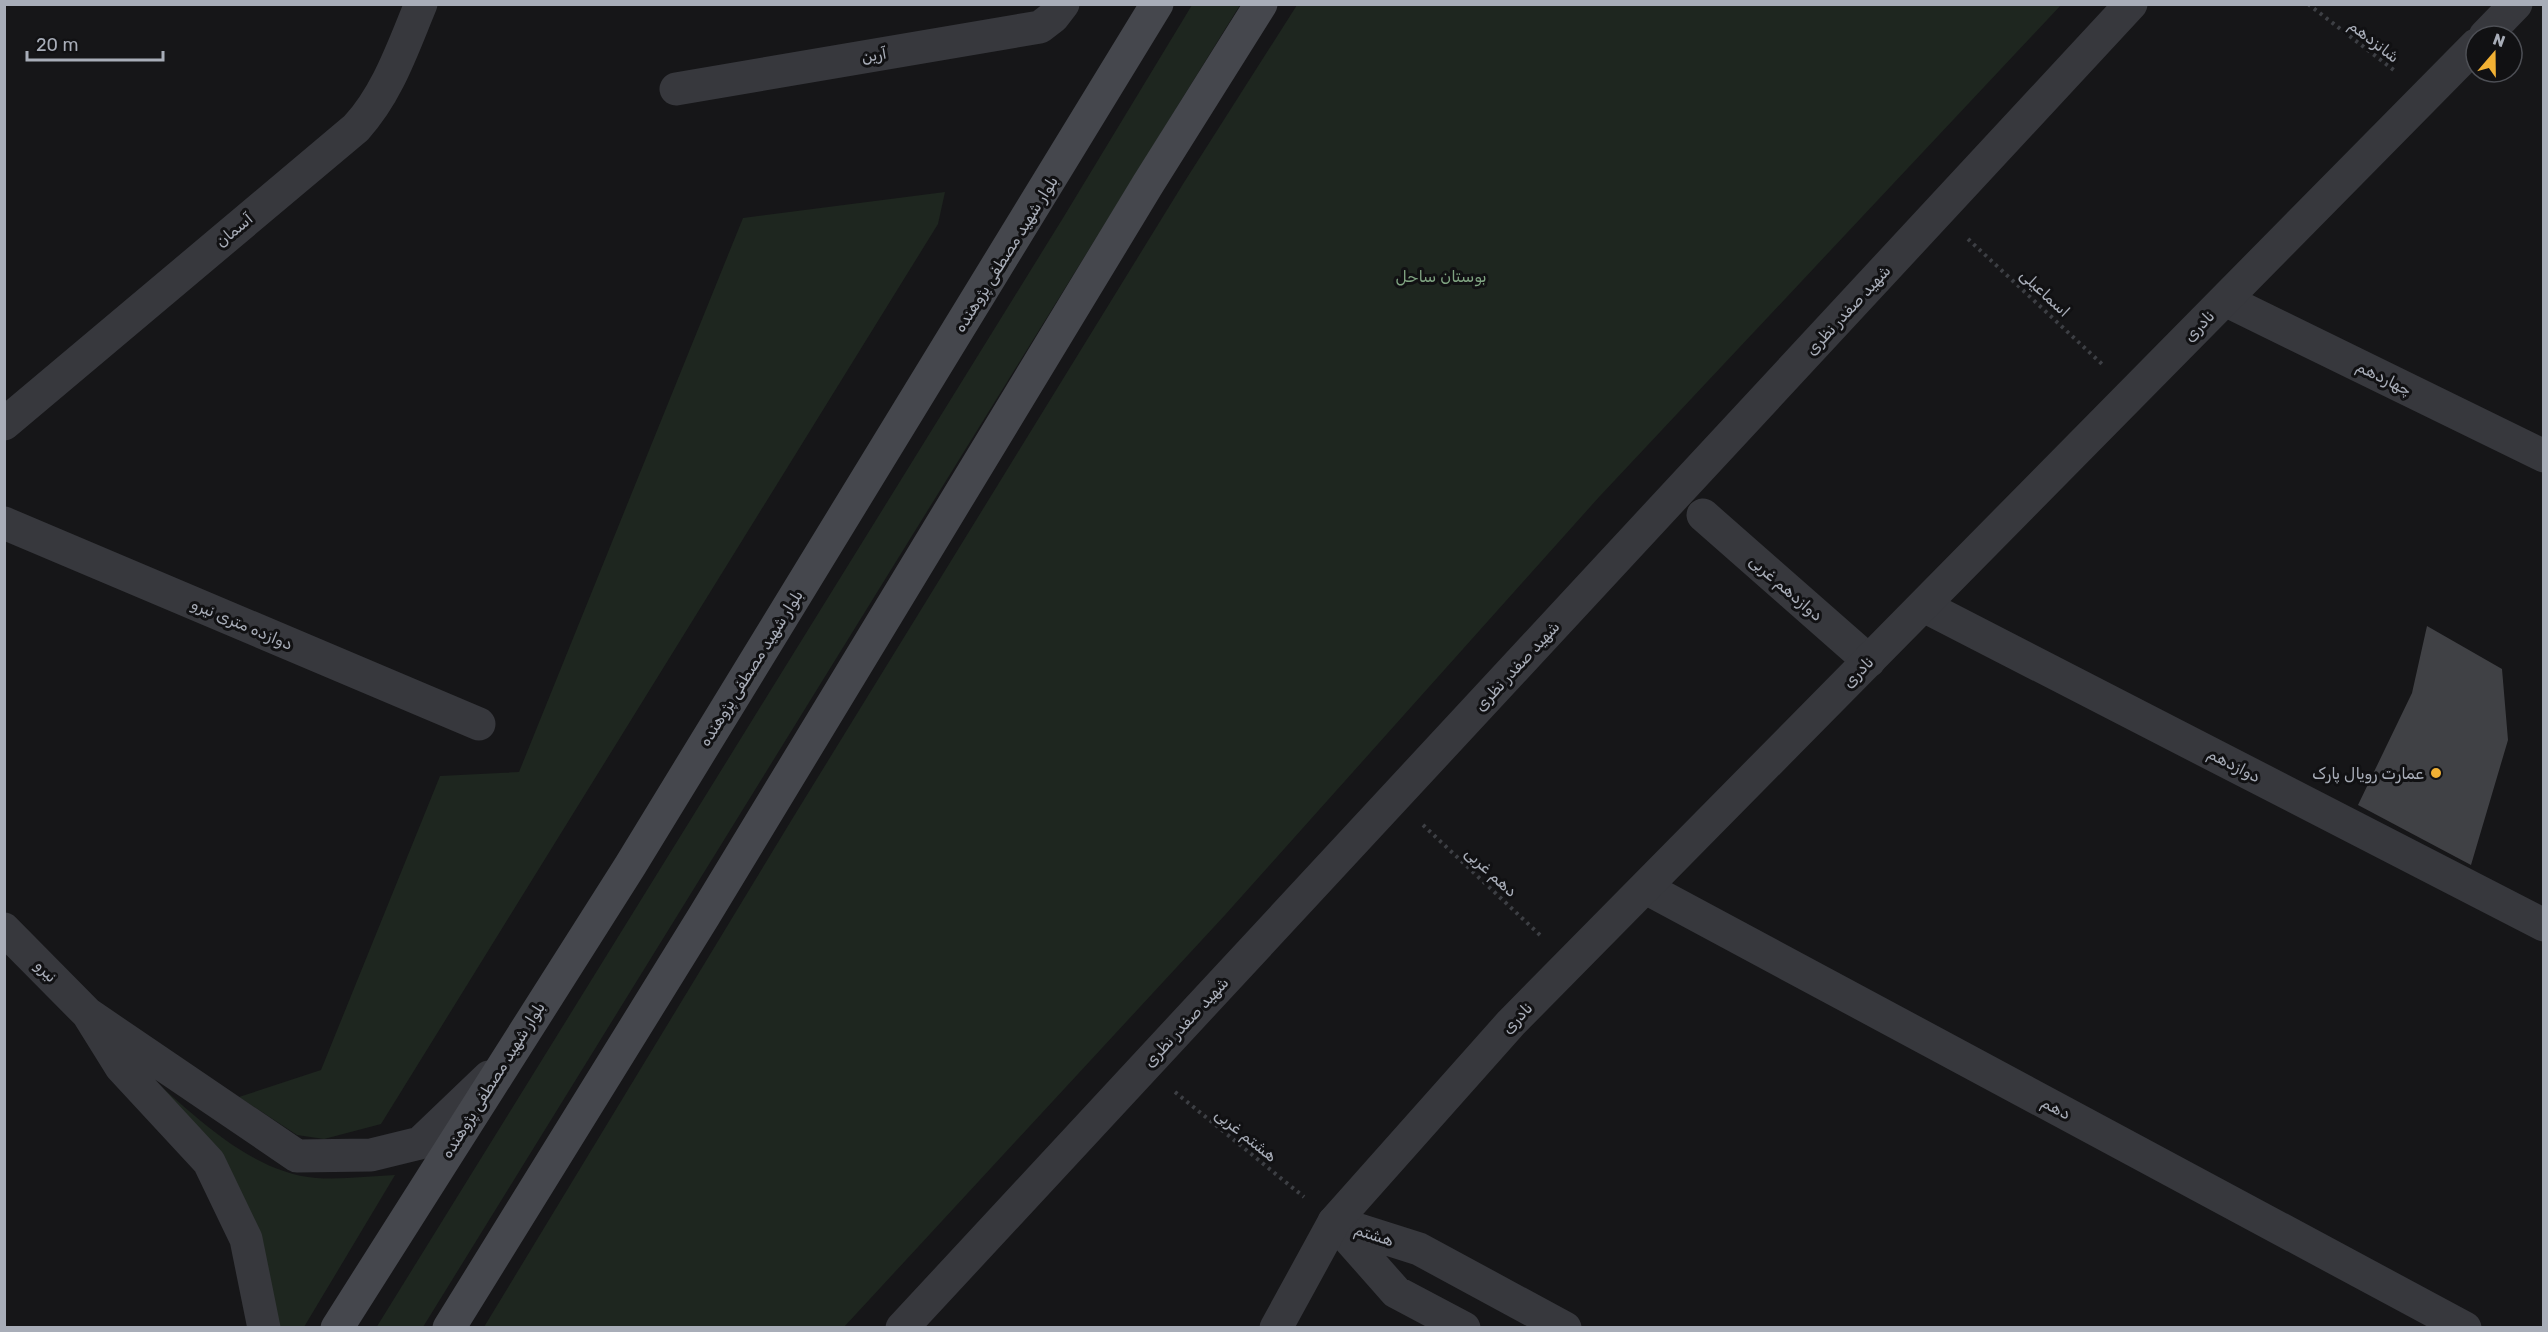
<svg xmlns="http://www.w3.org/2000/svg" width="2548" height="1332" font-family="Rubik,Cairo,sans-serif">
  <rect width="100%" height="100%" fill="#161618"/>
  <path fill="#1e261f" d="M1192,5h48l-817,1322 -47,1 687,-1110z
    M1297,5h764l-462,492 -374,418 -381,412h-360l310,-511 389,-632z
    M945,192l-7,32 -557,900 -57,15 -27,-4 -58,-38 82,-27 119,-294 79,-4 224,-554z
    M135,1063c51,44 111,109 181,115 26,2 53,-2 79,-3l-91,152h-29l-3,-27z"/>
  <path fill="#404145" d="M2427,626l75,43 6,71 -37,125 -113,-60 54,-112z"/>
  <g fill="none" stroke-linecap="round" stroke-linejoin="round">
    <path stroke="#3d3f44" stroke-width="4" stroke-dasharray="3 4.5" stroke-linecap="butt" d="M2308,4l87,67
      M1968,239l135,126
      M1423,825l117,110
      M1175,1092l129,105"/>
    <path stroke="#37383d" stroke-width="33" d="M676,89l364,-62 13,-10 10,-13
      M2225,300l319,156
      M4,424l352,-296c32,-35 47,-81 65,-124
      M1703,515l166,146
      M4,523l475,201
      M1924,606l620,319
      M1646,888l819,440
      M4,929l84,85 33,53 88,95 37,77 18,89
      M88,1014l209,142 74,-1 49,-12 69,-66
      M1334,1222l85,27 146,79
      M1335,1223l61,69 68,36"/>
    <path stroke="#37383d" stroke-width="33" d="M2485,36l31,-32
      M902,1328l1229,-1324
      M1276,1328l58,-106 177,-199 965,-978"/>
    <path stroke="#45474d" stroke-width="33" d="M337,1328l293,-462 527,-862
      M449,1328l255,-412 444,-732 113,-180"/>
  </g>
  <circle fill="#f2b134" stroke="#111113" stroke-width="2" cx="2436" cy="773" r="6"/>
  <g text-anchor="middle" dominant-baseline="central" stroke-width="6" stroke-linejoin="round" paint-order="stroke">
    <g font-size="16" fill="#a8adb8" stroke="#111113">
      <text transform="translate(2374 41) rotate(38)">شانزدهم</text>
      <text transform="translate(874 55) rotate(-10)">آرین</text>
      <text transform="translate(234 230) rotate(-40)">آسمان</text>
      <text transform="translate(1006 254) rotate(-58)">بلوار شهید مصطفی پژوهنده</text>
      <text transform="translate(2045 293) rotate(43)">اسماعیلی</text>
      <text transform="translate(1848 310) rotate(-47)">شهید صفدر نظری</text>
      <text transform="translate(2199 326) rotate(-46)">نادری</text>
      <text transform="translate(2384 378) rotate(26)">چهاردهم</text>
      <text transform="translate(1786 588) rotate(41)">دوازدهم غربی</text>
      <text transform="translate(242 624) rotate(23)">دوازده متری نیرو</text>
      <text transform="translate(1517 666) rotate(-47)">شهید صفدر نظری</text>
      <text transform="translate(751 668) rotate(-58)">بلوار شهید مصطفی پژوهنده</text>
      <text transform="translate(1858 672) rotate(-45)">نادری</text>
      <text transform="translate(2234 765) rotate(27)">دوازدهم</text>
      <text transform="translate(1491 872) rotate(43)">دهم غربی</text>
      <text transform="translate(46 971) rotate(46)">نیرو</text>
      <text transform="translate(1517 1018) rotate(-46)">نادری</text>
      <text transform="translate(1186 1022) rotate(-47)">شهید صفدر نظری</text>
      <text transform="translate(493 1080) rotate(-58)">بلوار شهید مصطفی پژوهنده</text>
      <text transform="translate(2056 1108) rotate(28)">دهم</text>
      <text transform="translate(1246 1135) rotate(39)">هشتم غربی</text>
      <text transform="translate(1374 1235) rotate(18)">هشتم</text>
    </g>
    <g font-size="16" fill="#7fa381" stroke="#111113">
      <text x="1441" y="276">بوستان ساحل</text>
    </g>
    <g font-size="16" fill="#a8adb8" stroke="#111113" text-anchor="end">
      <text x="2424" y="773">عمارت رویال پارک</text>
    </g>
  </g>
  <rect width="2548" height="1332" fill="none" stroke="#a8adb8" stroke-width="12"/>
  <g transform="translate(2494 54) rotate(20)"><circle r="28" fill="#111113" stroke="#4d4f55" stroke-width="1.5"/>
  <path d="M0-4.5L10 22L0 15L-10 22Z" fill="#f2b134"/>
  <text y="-9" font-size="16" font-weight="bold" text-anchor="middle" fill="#a8adb8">N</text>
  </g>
  <path d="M27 51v9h136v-9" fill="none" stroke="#a8adb8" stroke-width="3"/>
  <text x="36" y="51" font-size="18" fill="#a8adb8" stroke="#111113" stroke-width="4.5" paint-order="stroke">20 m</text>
</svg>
